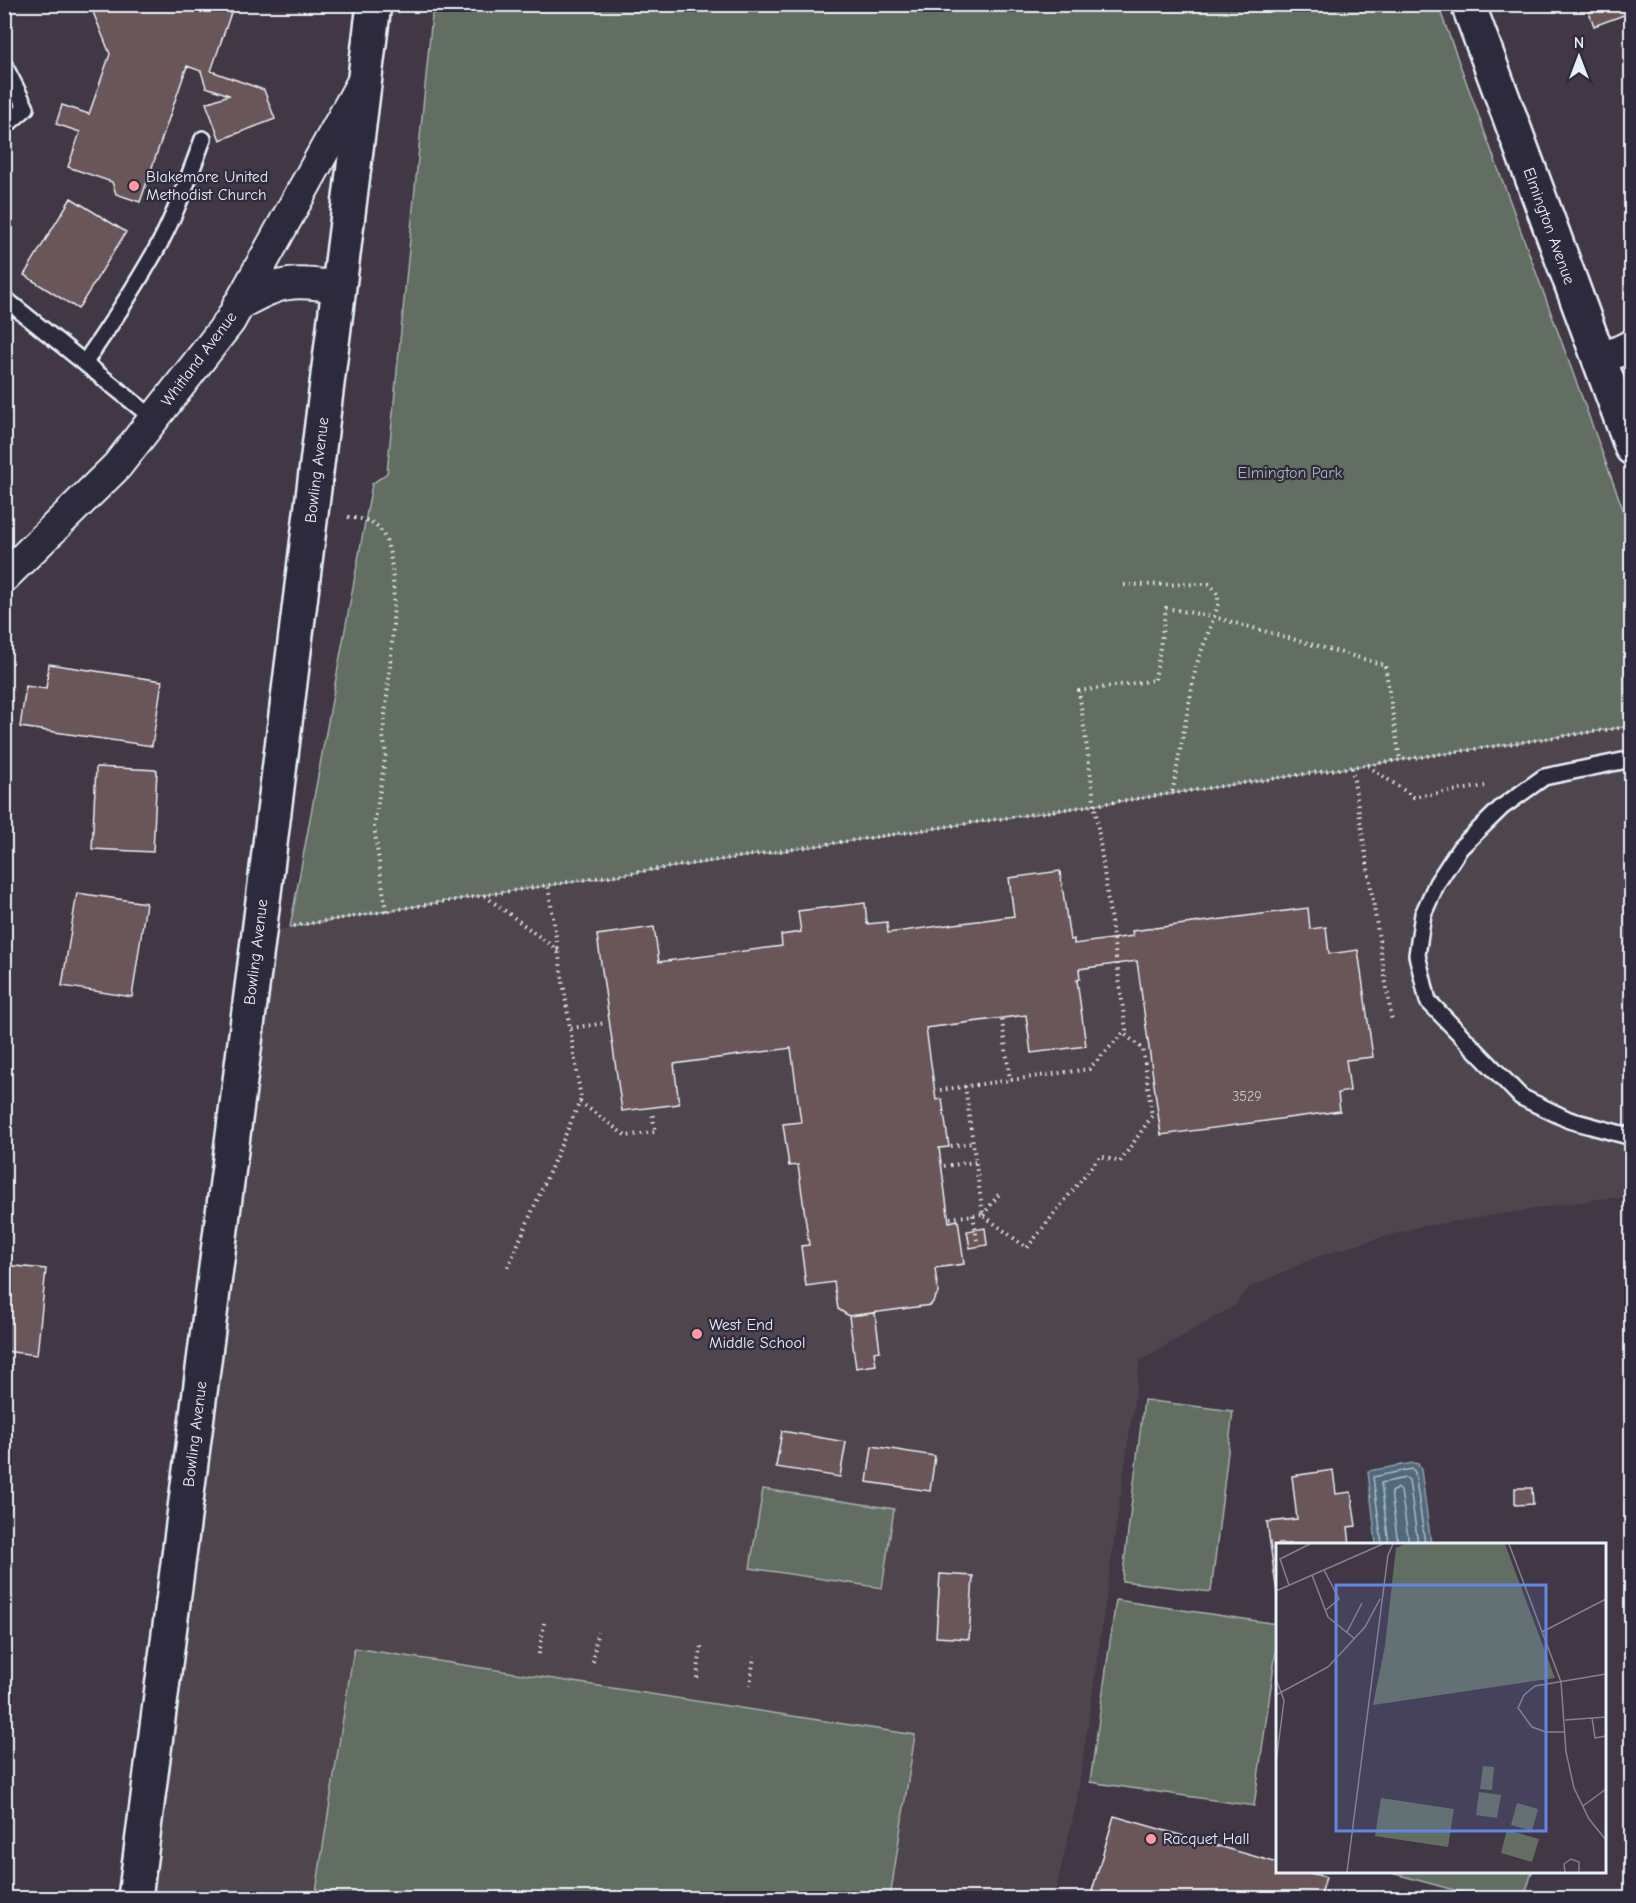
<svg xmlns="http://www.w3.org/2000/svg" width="1636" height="1903" font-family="'Comic Neue',sans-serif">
  <rect width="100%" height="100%" fill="#413745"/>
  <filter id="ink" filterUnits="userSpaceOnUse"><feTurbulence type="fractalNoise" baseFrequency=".0167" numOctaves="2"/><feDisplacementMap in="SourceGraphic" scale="12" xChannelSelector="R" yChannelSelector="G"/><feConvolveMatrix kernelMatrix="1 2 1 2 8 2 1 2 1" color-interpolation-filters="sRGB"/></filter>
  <g filter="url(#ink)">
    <path fill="#50444e" d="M1631,726v471l-32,2 -181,28 -99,29 -69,31 -16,19 -94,55 -63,439 -23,98h-919l124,-965 289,-48z"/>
    <path fill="#636e62" stroke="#a6b0ad" stroke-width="1.5" d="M433,5h1005l193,526v195l-1147,169 -194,32 82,-443 15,-11z
      M1144,1400l89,11 -22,181 -89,-11z
      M763,1489l131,20 -12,79 -132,-20z
      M1116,1600l161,24v20l-23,162 -164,-24z
      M354,1648l561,87 -25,163h-575z
      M1388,1872h144l-8,26h-41z"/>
    <path fill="#51697b" stroke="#8d9fad" stroke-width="1.5" d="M1413,1463l5,1 3,6 10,74h-55l-8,-73z"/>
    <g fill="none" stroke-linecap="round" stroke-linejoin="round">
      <path stroke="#acbbc6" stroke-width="1.5" d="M1382,1544l-9,-67 39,-8 3,3 10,72
        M1389,1544l-8,-61 25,-5 3,2 9,64
        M1398,1544l-7,-52 7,-4 3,3 8,53"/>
    </g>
    <path fill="#6a5559" stroke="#e8f1f8" stroke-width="1.5" d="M97,4h137l-23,67 53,19 11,29 -55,21 -14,-37 23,-8 -23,-8 -5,-16 -14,-5 -47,136 -24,-8 -4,-12 -44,-15 12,-35 -24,-8 6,-19 27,9 21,-60 -19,-47z
      M1586,4h46v8l-38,14z
      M71,198l55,34 -48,77 -54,-34z
      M49,664l113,17 -10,65 -132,-19 6,-41 20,3z
      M96,767l61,3 -4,82 -61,-3z
      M1060,871l10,69 4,-1v5l59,-8 -1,-5 176,-23 2,21 16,-2 3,27 29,-4 15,107 -27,3 4,31 -12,2 2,18 -179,24 -24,-174 -58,8 1,10 -3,1 9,66 -55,7 -5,-38 -100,13 10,72 6,-1 7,48 -10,1 10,74 9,-2 6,44 -29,4 3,25 -7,12 -82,11 -11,-7 -4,-27 -28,4 -5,-40 8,-1 -11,-80 -9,1 -6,-42 18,-2 -10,-74 -117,16 5,40 -57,7 -25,-176 57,-8 5,35 123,-16 -1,-11 20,-3 -3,-21 67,-8 2,21 20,-2 1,11 126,-17 -5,-38z
      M77,893l69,10 -14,94 -70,-11z
      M985,1228l2,17 -17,3 -3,-17z
      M4,1265l42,4 -9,86 -33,-4z
      M875,1313l5,38 -6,1 2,13 -20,3 -7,-52z
      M782,1431l64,11 -6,35 -64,-10z
      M872,1446l63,10 -5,35 -63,-9z
      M1333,1470l3,24 15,-2 5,34 -8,1 2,17h-72v56l-11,-78 30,-3 -5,-43z
      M1515,1488h17l1,16 -18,1z
      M940,1574l33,2 -4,63 -33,-2z
      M1114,1816l164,47v9h28l20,5 -6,21h-230z"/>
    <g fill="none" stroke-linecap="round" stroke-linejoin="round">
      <g stroke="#e8f1f8" stroke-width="20">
        <path id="lane" d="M4,65l22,43 -22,19
          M4,298l150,121
          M85,362c27,-39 53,-79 76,-121 17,-33 29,-67 42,-102
          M1632,759l-88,18 -42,30 -42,41 -23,35 -14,31 -6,41 11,46 93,96 48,23 63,17"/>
      </g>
      <g stroke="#e8f1f8" stroke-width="34">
        <path id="street" d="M238,305c44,-24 51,-25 101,-18
          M1598,361l34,-16
          M4,577l113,-111 113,-145 134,-242"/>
      </g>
      <g stroke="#e8f1f8" stroke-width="38">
        <path id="secondary" d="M1468,4l164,444
          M135,1898l124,-965 115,-929"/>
      </g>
      <path stroke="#e8f1f8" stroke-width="4" stroke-dasharray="1.5 4.5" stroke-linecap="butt" d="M348,517c11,2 22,2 30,10 30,32 8,165 5,209l3,17 -12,73 12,85
        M1124,585l85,-1c8,7 10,12 9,22l-22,60 -24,128
        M1368,766l46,31 71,-11
        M1352,768l40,253
        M485,896l75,56
        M294,926l254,-41 1084,-159
        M1002,1020l8,60
        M571,1028l35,-5
        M965,1086l18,129 44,33 73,-92 20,6 32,-46 -9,-67 -20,-16
        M940,1090l149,-21 37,-39 -47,-339 76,-11 11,-72 48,9 171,48 15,95
        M580,1102l46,34 29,-4 -3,-21
        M951,1146l21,-3
        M944,1166l31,-4
        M973,1215l4,25
        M983,1215l17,-22
        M950,1218l32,-4
        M508,1267l73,-168 -33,-214
        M539,1654l5,-31
        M593,1662l4,-30
        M697,1678l4,-31
        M750,1686l4,-30"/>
      <use href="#lane" stroke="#2f2a3d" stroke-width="15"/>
      <use href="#street" stroke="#2f2a3d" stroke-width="30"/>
      <use href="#secondary" stroke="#2f2a3d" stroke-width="33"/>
    </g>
  </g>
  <g fill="#ff9aa2" stroke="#2f2a3d" stroke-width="2">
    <circle cx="134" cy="186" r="6"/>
    <circle cx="697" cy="1334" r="6"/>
    <circle cx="1151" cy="1839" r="6"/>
  </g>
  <g text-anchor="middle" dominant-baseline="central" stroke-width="4.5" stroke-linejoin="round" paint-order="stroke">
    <g font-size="14" fill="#c8cad0">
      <text x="1247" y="1096">3529</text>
    </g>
    <g font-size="16" fill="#e8f1f8" stroke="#2f2a3d" text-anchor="start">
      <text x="146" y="177">Blakemore United<tspan x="146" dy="18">Methodist Church</tspan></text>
      <text x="709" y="1325">West End<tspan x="709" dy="18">Middle School</tspan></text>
      <text x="1163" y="1839">Racquet Hall</text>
    </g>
    <g font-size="16" fill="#e8f1f8" stroke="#2f2a3d">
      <text transform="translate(1549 226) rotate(70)">Elmington Avenue</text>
      <text transform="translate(199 359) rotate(-53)">Whitland Avenue</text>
      <text transform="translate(317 470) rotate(-83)">Bowling Avenue</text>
      <text transform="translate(256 952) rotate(-83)">Bowling Avenue</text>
      <text transform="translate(195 1434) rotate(-83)">Bowling Avenue</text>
    </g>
    <g font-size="16" fill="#acb6b4" stroke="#2f2a3d">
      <text x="1290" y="473">Elmington Park</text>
    </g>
  </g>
  <g transform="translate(1276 1543)">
    <rect width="330" height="330" fill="#413745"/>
    <path d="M129,1h100l50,134 -182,27 12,-59 11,-98zM207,223l11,1 -2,23 -12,-1zM203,249l22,3 -4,23 -21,-3zM105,255l73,11 -6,38 -73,-11zM241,260l21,6 -6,22 -21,-6zM231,287l32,9 -7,23 -31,-9z" fill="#636e62"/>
    <path fill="none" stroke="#84818d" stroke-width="1.5" d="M233,1l52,138 5,70 8,36 15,31 17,21M48,27l15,29 -13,11M36,32l16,42 27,22M13,42l-9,-26 30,-15M0,48l107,-47M71,89l15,-29M266,89l64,-33M0,136l8,21 -8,63M0,152l52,-28 37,-40 15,-28M316,175l3,20 11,-2M289,177l41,-3M289,189h-19l-14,-5 -14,-19 6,-13 11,-9 71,-12M307,263l23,-17M71,329l41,-317 5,-11M289,329l-1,-8 7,-5 8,3v10"/>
    <path fill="#6487e3" fill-opacity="0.15" stroke="#6487e3" stroke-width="3" d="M60,42h210v246h-210z"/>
    <rect width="330" height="330" fill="none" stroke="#e8f1f8" stroke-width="3"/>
  </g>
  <rect width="1636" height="1903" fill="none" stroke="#2f2a3d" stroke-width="24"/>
  <rect x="12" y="12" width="1612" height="1879" fill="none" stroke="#e8f1f8" stroke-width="2" filter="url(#ink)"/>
  <g transform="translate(1579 57)" stroke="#2f2a3d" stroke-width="4.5" paint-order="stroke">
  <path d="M0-4.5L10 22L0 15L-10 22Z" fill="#e8f1f8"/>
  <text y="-9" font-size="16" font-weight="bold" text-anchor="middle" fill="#e8f1f8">N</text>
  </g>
</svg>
